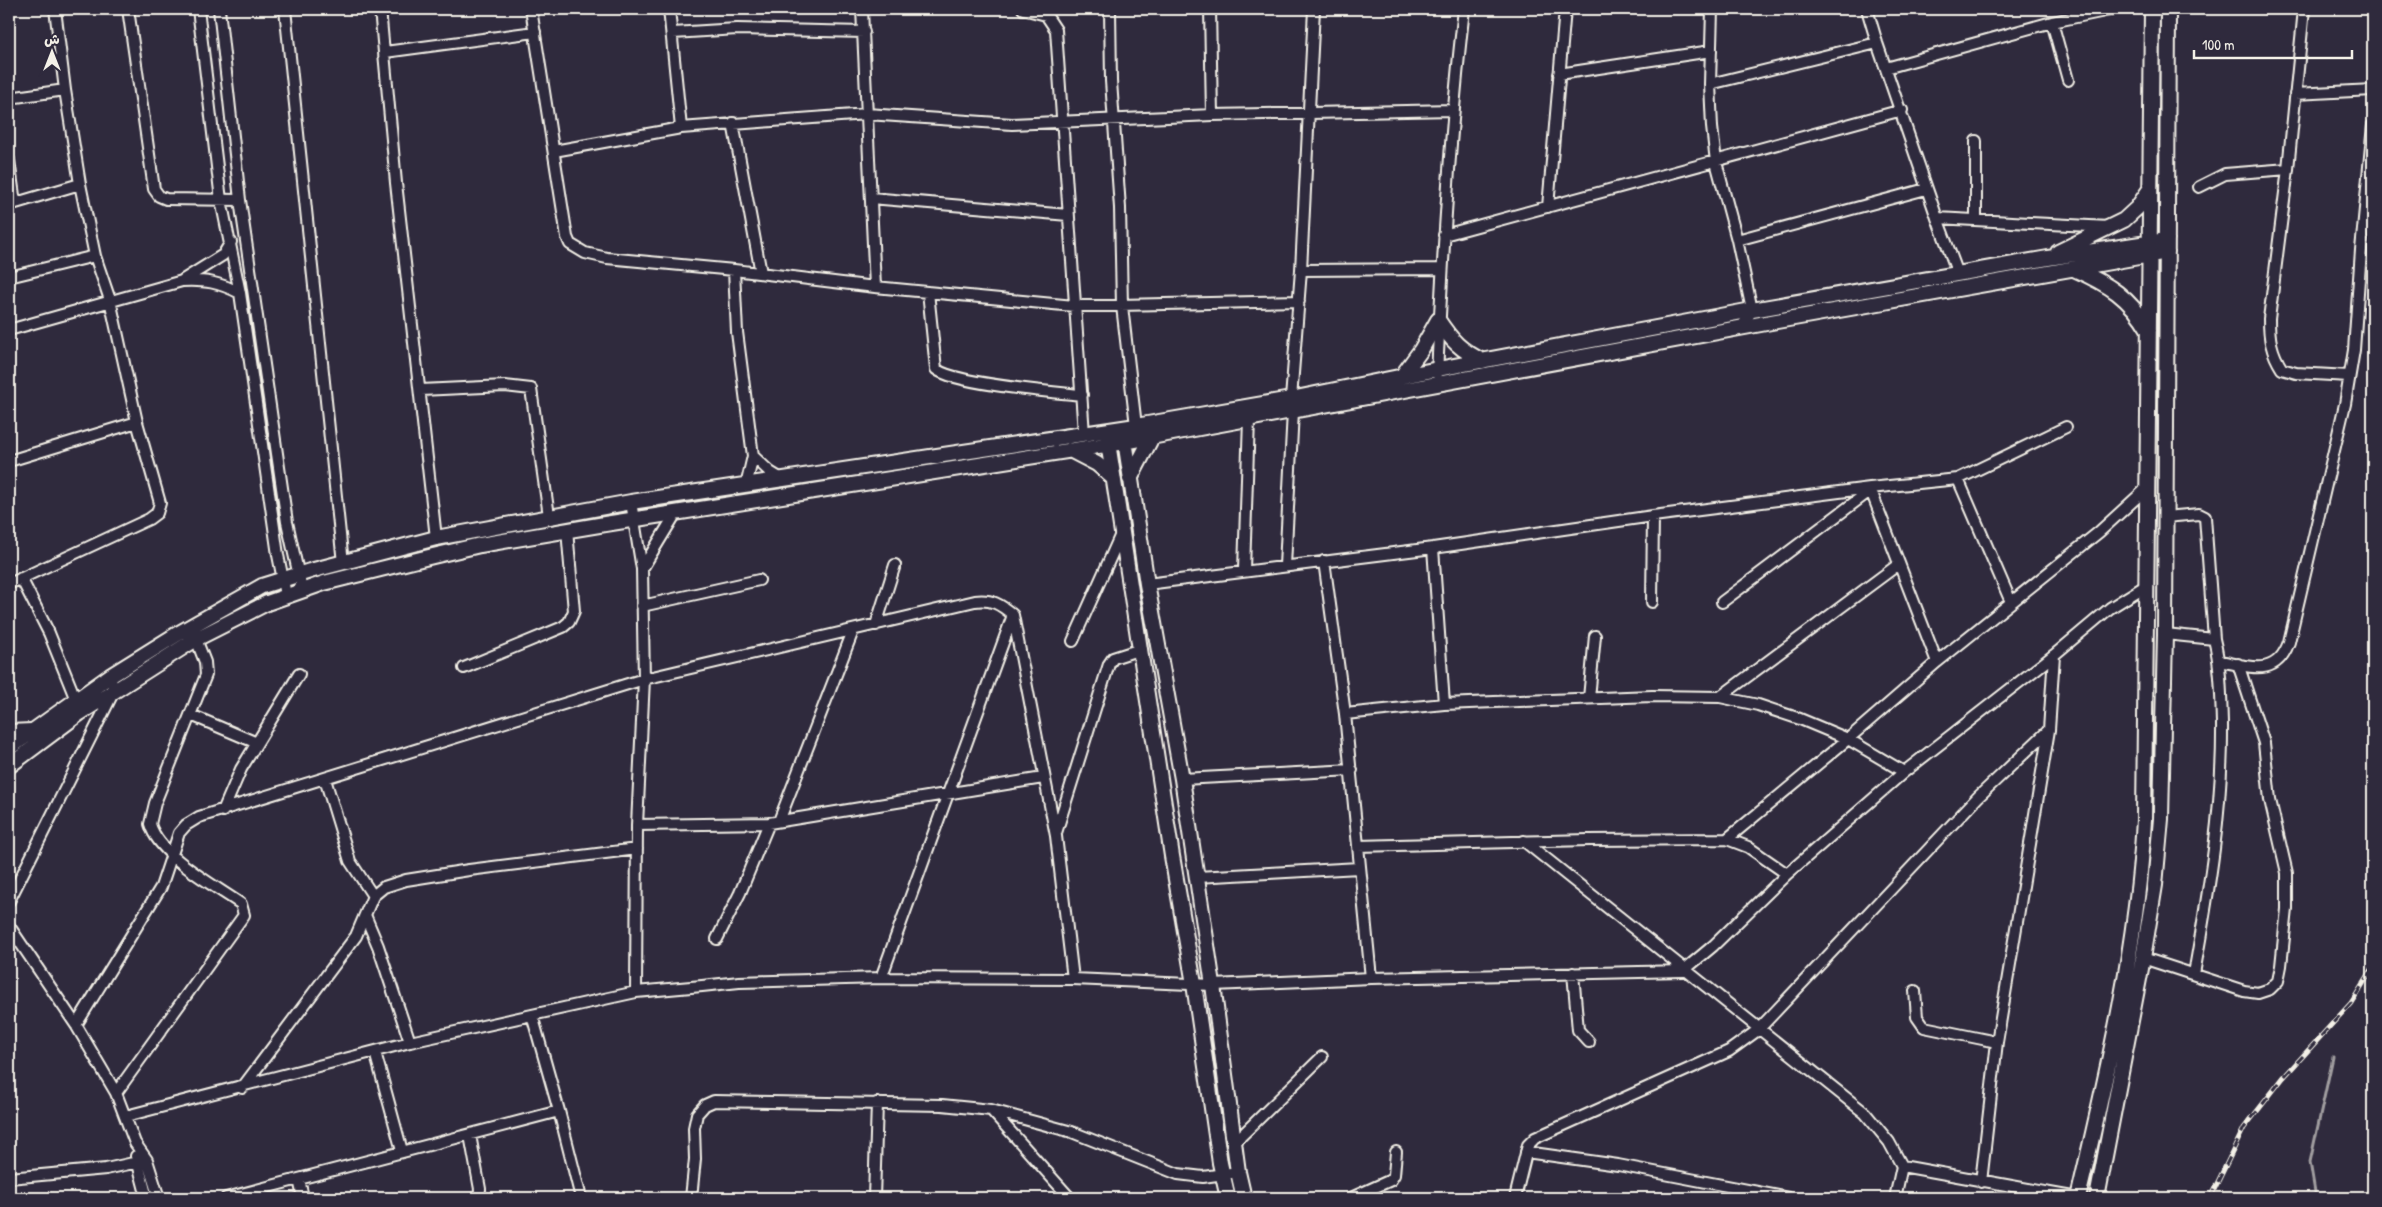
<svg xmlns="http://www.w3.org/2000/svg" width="2382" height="1207" font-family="'Patrick Hand','Playpen Sans Arabic',sans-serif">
  <rect width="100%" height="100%" fill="#2f2a3d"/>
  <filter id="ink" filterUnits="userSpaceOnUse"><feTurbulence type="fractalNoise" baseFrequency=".02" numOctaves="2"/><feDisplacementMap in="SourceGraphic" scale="10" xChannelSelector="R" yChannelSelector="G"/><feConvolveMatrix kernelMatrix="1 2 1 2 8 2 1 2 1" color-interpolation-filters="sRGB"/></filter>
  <g filter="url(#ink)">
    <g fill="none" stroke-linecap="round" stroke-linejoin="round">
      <path stroke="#a19ea0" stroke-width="3" d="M2316,1198l-6,-36 23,-105"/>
      <g stroke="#f4f1e8" stroke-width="14">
        <path id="street" d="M128,9l26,180 5,7 7,3 74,1
          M198,9l23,191 19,93 38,262 8,40
          M219,9l21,191 47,322 15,68
          M285,9l58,554
          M380,9l16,174 40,355
          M531,9l36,228 3,7 15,9 22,5 127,12 141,17 199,19 225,-5
          M669,9l12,119
          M862,9l13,278
          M1023,9l23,6 10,15 28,404
          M1110,9l1,72 9,127 2,98 14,120
          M1210,9l2,106
          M1712,9l-2,75 2,43 4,35 21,78 15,70 -10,17
          M1867,9l10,34 60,175
          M2304,9l-16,160 -19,150c0,19 2,33 13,50l14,4 53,3
          M2052,22l16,58
          M673,33l64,-4 127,3
          M385,52l150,-20
          M1886,68l166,-46 63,-13
          M1559,74l152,-23
          M1710,84l167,-41
          M2295,94l78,-4
          M9,98l56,-8
          M733,123l28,150
          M1976,141v79
          M554,151l127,-23 186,-14 145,10 200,-9 241,-5
          M9,160l6,43
          M2199,187l26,-13 63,-5
          M871,198l197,17
          M9,205l71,-21
          M1548,207l17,-198
          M1444,235l458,-125
          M1737,240l189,-51
          M734,270l3,62 16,124 -7,30
          M1301,270l140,-1
          M1958,274l-21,-56 172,9
          M9,277l86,-21
          M183,280l40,-25 8,-13
          M928,292l8,77c18,15 117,23 146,26
          M9,330l173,-49c24,-1 36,1 58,12
          M1437,374c6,-122 13,-244 27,-365
          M421,390l84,-4 26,3 18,127
          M1291,399l10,-129 13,-261
          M753,456l17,16 13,8
          M9,461l128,-39
          M1958,479l53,123
          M1870,488l67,174
          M631,502l11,67 2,110 -7,146 -1,167
          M2165,517l34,-3 6,3 9,122
          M1324,561l21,153
          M1285,566l8,-155
          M642,569l34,-56
          M1244,570l5,-151
          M21,578l28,55 29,72
          M9,584l140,-65 8,-6 3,-10 -23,-81 -27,-122 -15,-44 -15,-72 -15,-94 -10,-81
          M1147,584l286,-36
          M1652,602l1,-86
          M1722,602l149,-112
          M642,606l117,-26
          M1013,615l43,221 17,143
          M876,625l19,-60
          M2165,634l49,5c7,28 7,55 8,84 1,85 -13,167 -28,251
          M1073,641l48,-107
          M2219,661c30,5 57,18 70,-19l56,-238 9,-54 7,-100 12,-125
          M464,668l99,-41 6,-5 5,-11 -7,-81
          M1720,697l179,-133
          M1589,698l6,-62
          M1444,704l-11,-156 220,-32 217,-28 88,-9 108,-52
          M191,715l66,28
          M9,730l23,-1
          M325,779l25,82 23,35
          M1182,779l170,-9
          M223,811l18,-42 58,-95
          M779,821l74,-190
          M637,825l132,-2 274,-45
          M1056,833l53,-169 4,-6 28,-9
          M1727,839l121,-100 89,-77 162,-130 47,-43
          M1524,841l341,272 24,29 13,24 176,32
          M1358,846l231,-6 138,-1 21,8 39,27
          M1197,877l162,-9
          M9,901l105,-210 -4,-15
          M365,915l13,31 32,96
          M9,926l67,99 40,68 19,50 12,17 12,38
          M717,939l23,-46 29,-70
          M2143,958l101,33 14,2 12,-4 8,-8 3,-15 6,-57v-36l-17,-73 -6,-57 -26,-79
          M1573,973l5,57 11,12
          M1371,978l-26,-264 99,-10 208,-8 68,1 38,8 42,14 48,20 56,33
          M1915,991l2,26 7,10 73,15
          M532,1015l27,96 22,87
          M76,1025l85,-138 18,-54 7,-8 13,-8 445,-138 331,-78c17,-2 25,3 38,14l-132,363
          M375,1052l27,99
          M242,1088l114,-152 17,-40 11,-9 22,-7 63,-10 168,-21
          M116,1093l128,-178 -3,-11c-27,-19 -82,-48 -91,-80l5,-21 51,-128 -1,-13 -9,-23
          M992,1111l78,87
          M126,1116l284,-74 226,-50 66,-6 37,-4 142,-4 192,1 140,6 158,-7 312,-7 30,-25 74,-72 117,-102 150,-117 56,-47 37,-23
          M470,1135l10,54 -1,9
          M1235,1142l87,-85
          M1526,1152l92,13 171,33
          M136,1156l11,42
          M9,1178l97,-9 41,-9
          M299,1179l4,19
          M1981,1182l16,-140 52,-312 5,-75
          M226,1198l333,-87
          M691,1198l4,-39 -1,-31 3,-14 8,-9 9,-4 228,4 49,5 81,22 106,42 25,3 35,-5
          M874,1198l3,-95
          M1351,1198l40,-18 3,-5 2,-23
          M1515,1198l13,-53 7,-7 194,-87 29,-21 220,-233 71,-67
          M1895,1198l7,-32"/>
      </g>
      <g stroke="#f4f1e8" stroke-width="18">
        <path id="secondary" d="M2058,252l66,-32 13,-12 13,-19
          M2074,269c34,15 56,28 75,61
          M1402,376l19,-26 17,-30c14,21 22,30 45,41
          M1124,434l23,150 35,195 31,206 25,187 6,26
          M1107,436l65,420 22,128 26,179 8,35
          M1070,450l27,14 16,14
          M1130,479l22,-42
          M9,748l101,-72 69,-43 83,-47 48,-15 126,-33 195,-36 505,-76 155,-27 147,-30 314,-59 296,-52 119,-18
          M9,766l71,-53 116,-74 71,-36 57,-20 109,-27 47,-11 125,-21 519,-82 653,-121 390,-69
          M2078,1198c29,-124 59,-250 66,-378l8,-811
          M2097,1198l46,-240 12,-73 6,-66 4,-185 3,-625"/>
      </g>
      <use href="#street" stroke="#2f2a3d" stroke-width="10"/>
      <use href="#secondary" stroke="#2f2a3d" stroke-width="14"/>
      <g stroke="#f4f1e8" stroke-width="5">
        <path id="rail" d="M2210,1198l34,-70 39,-50 68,-75 22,-35"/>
      </g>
      <use href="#rail" stroke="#2f2a3d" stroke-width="3" stroke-dasharray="9" stroke-linecap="butt"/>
    </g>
  </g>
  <rect width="2382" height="1207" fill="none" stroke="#2f2a3d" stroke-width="30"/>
  <rect x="15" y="15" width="2352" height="1177" fill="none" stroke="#f4f1e8" stroke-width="2" filter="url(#ink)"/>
  <g transform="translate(52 52)" stroke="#2f2a3d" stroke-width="4" paint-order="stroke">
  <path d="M0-4L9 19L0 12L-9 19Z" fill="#f4f1e8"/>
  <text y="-8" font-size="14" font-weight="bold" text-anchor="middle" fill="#f4f1e8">ش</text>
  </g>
  <path d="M2194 50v8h158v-8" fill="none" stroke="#f4f1e8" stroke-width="2.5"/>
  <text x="2202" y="50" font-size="15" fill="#f4f1e8" stroke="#2f2a3d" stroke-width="4" paint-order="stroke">100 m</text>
</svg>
